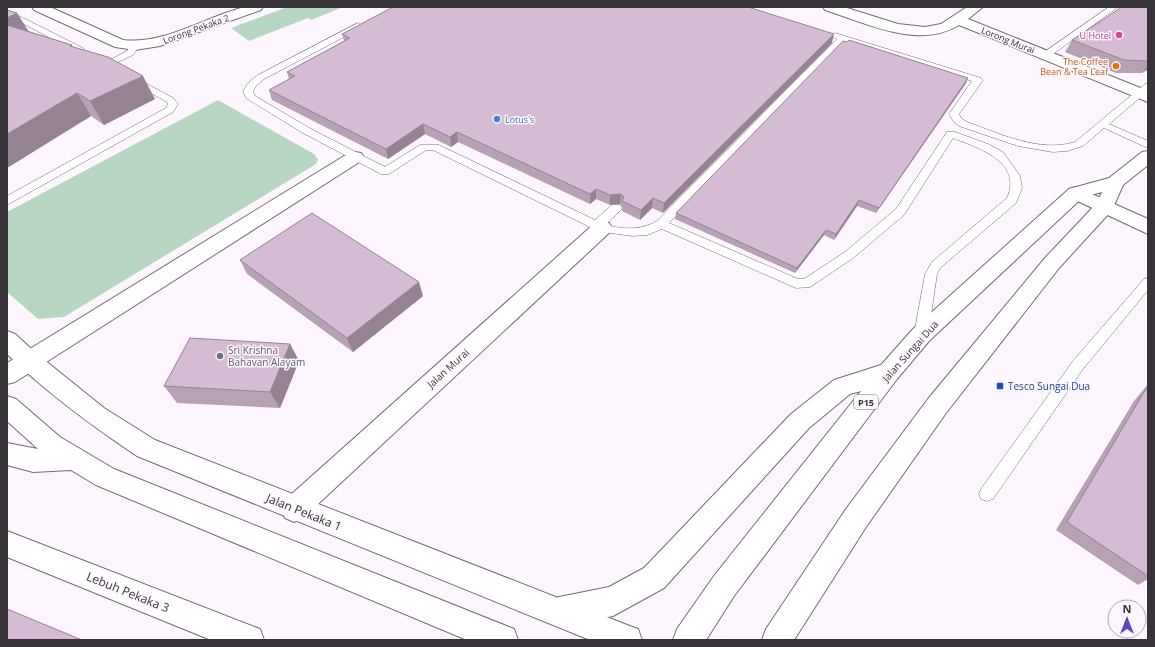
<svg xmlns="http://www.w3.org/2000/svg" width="1155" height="647" font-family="'Open Sans',sans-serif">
  <rect width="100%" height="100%" fill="#fef6fe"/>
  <path fill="#b8d7c2" d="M287,7h56l-32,13 -3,-2 -59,23 -18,-13z
    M218,100l96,54 4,6 -2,4 -252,153 -26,2 -31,-27v-80z"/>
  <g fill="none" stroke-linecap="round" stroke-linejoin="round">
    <g stroke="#756a75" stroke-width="1">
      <path id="service" d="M1109,7h9l-69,50h-6v-4z
        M7,10l76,38 1,2 -4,3 -3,-1 -70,-37z
        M358,23l4,3 -1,2 -97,51 -8,7 -3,5 2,5 56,33 74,38 35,-22h19l156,75 17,-15h8l2,3 -2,3 -15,14c18,4 35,6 52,-4l180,-182 -6,-3 4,-3 146,45 2,2 -24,34 2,4 6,4c33,12 73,31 108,20l70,-58 3,-1v8l-39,33 39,17v7l-44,-20 -21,18 -16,5 -14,1 -35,-6 -59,-20 -5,-4 -5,-8 23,-33 -128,-39 -175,181 129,56h6l41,-27 51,-43 51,-77h8l33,12 15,8 17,24 2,12 -6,15 -76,65 -3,6 -9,61 -2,4 -5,1 -5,-1 -2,-4 11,-61 7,-12 75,-64c16,-36 -28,-50 -54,-60l-49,77 -51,43 -43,29 -14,1 -134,-59 -15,6 -15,1 -34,-5 -165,-81h-7l-37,24h-8l-78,-41 -57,-35 -3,-7 6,-9 9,-7z
        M135,43l4,3 -6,9 -24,11h-6l-1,-2 25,-13 5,-7z
        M136,78l37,20 5,6 -5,8 -166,93v-9l159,-88 2,-4 -1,-2 -34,-19v-4z
        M1148,278v12l-65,79 -90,130 -6,2 -6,-2 -2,-5 2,-5 92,-128 71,-82z"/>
    </g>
    <g stroke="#756a75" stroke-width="2">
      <path id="minor" d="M32,7h18l73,33c39,5 81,-22 118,-32 7,-2 15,-1 22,-1l-2,3 -101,36 -25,4 -20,-3 -81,-37z
        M823,7h21l54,17 27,3 16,-3 26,-17h16l-15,12 180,72v11l-189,-77c-40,25 -93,-2 -134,-15z
        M355,152l6,1 3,4 -3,4 -346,221 -8,2v-21l342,-210z
        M1076,187l72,32v15l-79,-37 -2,-4 2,-4z
        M602,221l7,2 3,5 -3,5 -306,285 -9,4 -9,-4 -4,-9 4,-9 310,-277z
        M7,531l253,98 4,11h-53l-204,-83z"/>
    </g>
    <g stroke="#756a75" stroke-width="2">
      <path id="secondary" d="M7,331l8,3 22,20 67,54 51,32 472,185 11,4 4,11h-52l-453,-184c-46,-31 -90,-63 -130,-102z
        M7,396l9,3 44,38 54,32 400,160 4,11h-51l-371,-155 -25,-15 -38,2 -26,-7v-22l31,6 -31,-28z"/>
    </g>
    <g stroke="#756a75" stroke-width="2">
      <path id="primary" d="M1148,151v14l-25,20 -11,25 -53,58 -113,145 -80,114 -72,113h-32l4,-11 80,-120 82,-110 117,-141 52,-55 5,-11 -19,5 -154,144 -32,38 -163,217 -28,44h-33l4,-11 37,-53 147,-185 -11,3 -41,34 -145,160 -51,28 -54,11 -10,-5 -5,-10 5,-10 10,-5 50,-10 35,-19 147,-154 43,-34 47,-15 32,-36 156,-140 40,-11 33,-26z
        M501,624l12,5 4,11h-31l4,-12z"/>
    </g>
    <use href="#service" fill="#fff" fill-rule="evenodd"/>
    <use href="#minor" fill="#fff" fill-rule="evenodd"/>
    <use href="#secondary" fill="#fff" fill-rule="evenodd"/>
    <use href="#primary" fill="#fff" fill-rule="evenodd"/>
  </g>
  <path fill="#b7a1b5" d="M1148,7v62l-6,4h-26l-51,-21 7,-12z
    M7,10l21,21 44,14 1,2 82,52 -51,26 -13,-9 -84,52z
    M342,34l490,9 -169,170 -11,-5 -12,12 -18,-9v-5l-2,-2 -10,1 -14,-6 -6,5 -132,-62 -7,5 -26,-13 -37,25 -116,-59 -3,-10 20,-11 -2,-7 57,-31z
    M968,78l-2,5 -90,130 -19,-7 -23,34 -10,-5 -29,38 -120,-54 1,-6z
    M240,260l183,36 -70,56 -106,-78z
    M290,344l9,17 -19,47 -103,-5 -13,-17z
    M1148,384v195l-10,6 -82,-55 78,-129z"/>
  <path fill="#958394" d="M17,13l14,22h-24v-17z
    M834,34l-2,9 -169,170 1,-10z
    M1148,65v4l-6,4z
    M143,76l12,23 -51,26 -14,-24z
    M968,78l-2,5 -90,130 3,-5z
    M77,93l14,23 -84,52v-34z
    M423,124l2,10 -37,25 -2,-10z
    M457,132l1,10 -7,5 -1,-10z
    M596,189v10l-6,5v-10z
    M621,194l-1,10 -10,1v-10z
    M653,198l-1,10 -12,12 1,-10z
    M859,200l-2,6 -23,34 2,-6z
    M826,230l-2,5 -29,38 2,-5z
    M419,282l4,14 -70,56 -6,-14z
    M290,344l9,17 -19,47 -10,-16z"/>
  <path fill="#d5bbd3" stroke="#958394" d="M393,7h355l86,27 -170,169 -11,-5 -12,12 -19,-9 2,-4 -3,-3 -11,1 -14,-6 -6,5 -133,-62 -7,5 -27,-13 -37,25 -117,-59 26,-14 -8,-4 63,-34 -8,-4z
    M1122,7h26v54l-24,-1 -52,-20z
    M7,10l10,3 -10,5z
    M7,25l65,20 -2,1 38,11 35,19 -53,25 -13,-8 -70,41z
    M849,40l119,38 -89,130 -20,-8 -23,34 -10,-4 -29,38 -121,-55 167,-172 4,1z
    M312,213l107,69 -72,56 -107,-78z
    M190,338l100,6 -20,48 -106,-6z
    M1148,387v189l-81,-54 77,-130z
    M7,609l75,31h-75z"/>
  <circle fill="#d1479c" stroke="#fef6fe" stroke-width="1.5" cx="1119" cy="35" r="4"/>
  <circle fill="#e8710a" stroke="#fef6fe" stroke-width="1.5" cx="1116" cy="66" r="4"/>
  <circle fill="#3f7fe0" stroke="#fef6fe" stroke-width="1.5" cx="497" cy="119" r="4"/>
  <circle fill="#6b7280" stroke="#fef6fe" stroke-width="1.5" cx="220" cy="356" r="4"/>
  <rect fill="#1a4fb4" stroke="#fef6fe" stroke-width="1.5" x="996" y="382" width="8" height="8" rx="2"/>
  <g text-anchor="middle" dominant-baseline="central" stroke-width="3" stroke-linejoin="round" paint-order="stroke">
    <g font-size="9" fill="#383338" stroke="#fef6fe">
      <text transform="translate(196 29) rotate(-20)">Lorong Pekaka 2</text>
      <text transform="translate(1008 40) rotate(22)">Lorong Murai</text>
    </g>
    <g font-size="9" fill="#b23c85" stroke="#fef6fe" text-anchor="end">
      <text x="1111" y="35">U Hotel</text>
    </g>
    <g font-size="9" fill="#c56008" stroke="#fef6fe" text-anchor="end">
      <text x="1108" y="61">The Coffee<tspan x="1108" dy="10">Bean &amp; Tea Leaf</tspan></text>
    </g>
    <g font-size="9" fill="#366cbe" stroke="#fef6fe" text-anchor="start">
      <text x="505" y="119">Lotus's</text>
    </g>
    <rect fill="#fef6fe" stroke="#736e73" stroke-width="1" x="854" y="395" width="24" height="14" rx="3"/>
    <g font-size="9" font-weight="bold" fill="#383338">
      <text x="866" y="402">P15</text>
    </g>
    <g font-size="10" fill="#5b616d" stroke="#fef6fe" text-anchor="start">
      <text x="228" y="350">Sri Krishna<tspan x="228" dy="12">Bahavan Alayam</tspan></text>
    </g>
    <g font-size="10" fill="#383338" stroke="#fef6fe">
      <text transform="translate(910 351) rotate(-48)">Jalan Sungai Dua</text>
      <text transform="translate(448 368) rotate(-42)">Jalan Murai</text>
    </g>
    <g font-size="10" fill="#164399" stroke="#fef6fe" text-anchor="start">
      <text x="1008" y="386">Tesco Sungai Dua</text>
    </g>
    <g font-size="12" fill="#383338" stroke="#fef6fe">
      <text transform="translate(304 512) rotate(22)">Jalan Pekaka 1</text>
      <text transform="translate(128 592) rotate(22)">Lebuh Pekaka 3</text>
    </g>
  </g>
  <rect width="1155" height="647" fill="none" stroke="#383338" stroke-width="16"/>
  <g transform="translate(1127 619)"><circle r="19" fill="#fef6fe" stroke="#afa8af"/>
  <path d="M0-3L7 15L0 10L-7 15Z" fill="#5a46be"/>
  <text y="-6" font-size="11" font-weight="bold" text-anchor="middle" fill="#383338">N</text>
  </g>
</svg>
